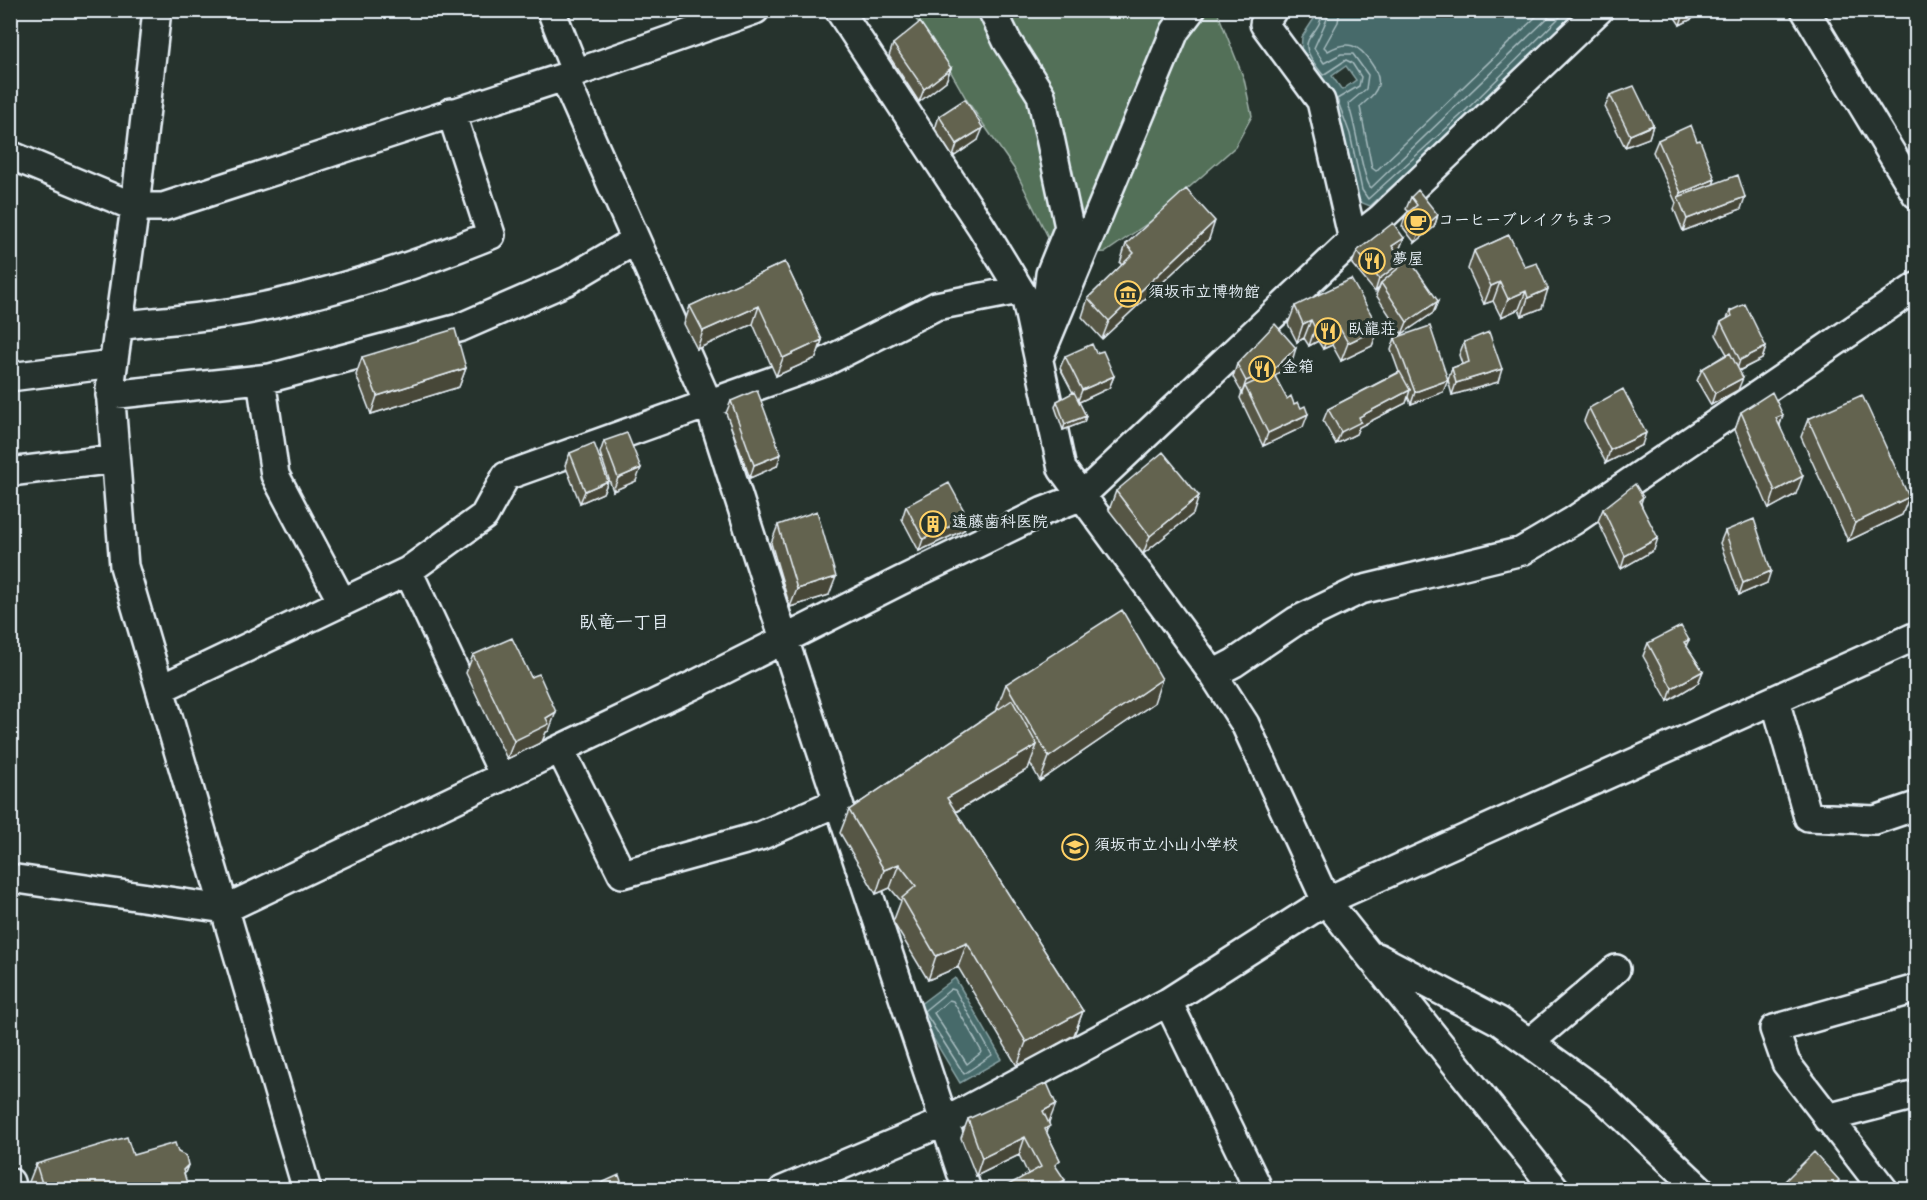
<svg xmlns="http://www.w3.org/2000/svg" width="1927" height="1200" font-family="'Gochi Hand','Klee One',sans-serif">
  <rect width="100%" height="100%" fill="#26332d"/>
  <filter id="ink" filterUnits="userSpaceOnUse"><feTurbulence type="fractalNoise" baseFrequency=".0167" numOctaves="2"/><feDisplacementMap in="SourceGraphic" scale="12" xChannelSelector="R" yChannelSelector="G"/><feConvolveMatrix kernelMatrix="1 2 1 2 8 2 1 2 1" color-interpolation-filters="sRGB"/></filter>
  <g filter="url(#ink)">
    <path fill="#537058" stroke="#9eb0a8" stroke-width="1.5" d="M909,11h308l27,68 8,37 -17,31 -84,74 -45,31 -35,2 -22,-15 -34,-69 -47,-68 -36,-63z"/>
    <path fill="#466b6a" stroke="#87a1a3" stroke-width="1.5" fill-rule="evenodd" d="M1319,11h257l-111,109 -95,86 -10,-4 -2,-5 -18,-79 -39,-65 1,-16zM1346,66l10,14 -14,10 -10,-14z
      M955,978l47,81 -42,24 -45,-75z"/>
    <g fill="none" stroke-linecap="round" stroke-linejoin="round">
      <path stroke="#a7bbbf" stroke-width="1.5" d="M1323,10c-4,33 -34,23 0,65l23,-15 6,3 9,14 -2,9 -22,13 13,35 12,56 6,9 92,-83 107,-106
        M1331,10l-17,38 10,15 17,-9h12l15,21 -2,14 -18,15c8,19 14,74 23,84l185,-178
        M1340,10l-2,12 -14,25 4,4c19,-11 31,-7 43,12 5,7 9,14 7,22 -3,11 -12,15 -18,22l12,61 4,3 167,-161
        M951,989l4,1 37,65 -28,19 -40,-63z
        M949,1000l4,1 29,51 -15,12 -33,-51z"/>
      <g stroke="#e8f1f8" stroke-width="32">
        <path id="minor" d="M157,10l-22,197 -25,182 14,177 183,624
          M551,10l25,63
          M839,10l142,216 45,74 36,169 151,205 32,50 81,177 230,289
          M992,10l15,31 34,54 28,132 -19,47 -5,45
          M1273,10l-9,14 57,77 32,139
          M1805,10l111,184
          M564,77l145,328 75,234 183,551
          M10,155l125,52h28l401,-130 191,-67
          M118,326c41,-5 83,-8 123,-15 85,-16 169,-43 250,-76l-40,-123
          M1039,358l136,-327 16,-21
          M10,377l103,-13
          M261,379l14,96 67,127
          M110,395l160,-17 189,-50 108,-47 69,-41
          M10,472l105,-13
          M408,571l76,-55 22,-40 319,-114 111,-56 83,-16
          M1213,674l21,-11 62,-42 64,-31 162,-39 51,-30 343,-234
          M160,689l248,-118 96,205
          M1775,700l33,117 67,3 41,-14
          M560,749l62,125 138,-38 78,-34
          M10,878l215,31 475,-227 200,-101 144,-70 36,-14 273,-257 27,-21 219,-209
          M1377,957l122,64 98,71 104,98
          M1168,1002l91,188
          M1529,1043l87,-74
          M1827,1118l89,-23
          M10,1182l2,8
          M783,1190l161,-68 224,-120 158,-101 590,-265
          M1884,1190l-98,-127 -12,-34 142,-40"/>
      </g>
      <use href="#minor" stroke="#26332d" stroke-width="27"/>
    </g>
    <path fill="#565644" stroke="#e8f1f8" stroke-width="1.5" d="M1670,10h39l-29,15z
      M893,44l58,24 -5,13 -27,21 -30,-46z
      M1610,95l43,30 -4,13 -24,9 -20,-40z
      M939,116l39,24 -25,17 -18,-28z
      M1658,140l39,1 18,38 -2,5 28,25 -58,22 -9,-22 2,-6 -23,-51z
      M1411,197l27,18 -4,12 -19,16 -13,-17 4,-12 3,-2 -3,-3z
      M1509,235l33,73 -20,8 -3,-7 -18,8 -8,-16 -9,3 -16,-35 6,-18z
      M1404,238l-5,12 -3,2 7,9 -1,4 36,36 -5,12 -31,21 -26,-39 3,-7 -4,4 -23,-28 5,-13z
      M1209,239l-107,100 -20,-22 6,-19 34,-33 -2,-2 6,-19z
      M785,262l37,78 -6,18 -40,18 -23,-52 -56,25 -13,-25 6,-18z
      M1295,306l84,22 -7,18 -31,15 -9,-16 -9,4 -5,-8 -9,5 -5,-8 -7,4 -9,-18z
      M1730,311l36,36 -4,12 -23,12 -1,19 -27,15 -14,-24 5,-12 25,-15 -11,-19 5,-13 6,-3z
      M1395,338l48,54 -32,12 -3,-7 -2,6 -47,24 -3,7 -20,10 -13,-23 5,-12 71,-37 -8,-22z
      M1464,342l34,40 -46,13 -4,-15 4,-12 10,-4 -3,-9z
      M1096,353l18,23 -5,12 -30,14 7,14 -2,6 -21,8 -8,-23 2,-6 16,-8 -13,-25 5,-12z
      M362,357l104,11 -7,19 -88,27 -15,-39z
      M1292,361l-17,15 12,23 14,9 2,19 -40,19 -23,-48 2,-6v1l-9,-16 4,-13z
      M731,401l46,65 -27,12 -24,-65z
      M1589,408l53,37 -36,18 -22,-42z
      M1741,412l42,3 -3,10 16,69 -27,15 -34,-79z
      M1808,419l101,78 -7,18 -54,26 -47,-104z
      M604,441l32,40 -23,10 -13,-38z
      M570,453l38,28 -5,12 -23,10 -15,-38z
      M1116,491l77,23 -50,40 -34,-44z
      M1643,497l-2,6 13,47 -33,19 -23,-48 5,-12z
      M906,506l58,24 -45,21 -17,-32z
      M778,525l51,70 -39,12 -19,-64z
      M1725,531l42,52 -28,12 -19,-52z
      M1689,640l-3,6 17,25 -5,12 -30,18 -25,-45 5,-13z
      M473,655l76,76 -3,1 -4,10 -35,17 -41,-86z
      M1006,684l148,19 -114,78 -10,-18 -2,6 -72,43 127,199 -9,24 -57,31 -59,-99 -30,13 -35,-58 8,-21 -11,-13 -14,6 -36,-61 9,-23 149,-101 -1,-1z
      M968,1119l81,4 -2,10 13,27 -32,14 -9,-19 -43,21 -15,-38z
      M178,1152l10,13 -4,10 5,15h-161l-1,-3 9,-23z
      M1784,1182l52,8h-55z"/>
    <path fill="#464637" stroke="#e8f1f8" stroke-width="1.5" d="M1685,10h24l-29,15z
      M951,68l-5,13 -27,21 5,-13z
      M1653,125l-4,13 -24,9 5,-12z
      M983,128l-5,12 -25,17 4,-13z
      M1715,179l-4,12 -32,8 2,-6z
      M1745,197l-4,12 -58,22 4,-12z
      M1438,215l-4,12 -19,16 5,-12z
      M1215,221l-6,18 -107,100 7,-18z
      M1404,238l-5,12 -12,9 5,-13z
      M1403,261l-4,12 -18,10 -2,5 -4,4 4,-13z
      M1500,282l-7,19 -9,3 7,-18z
      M1548,289l-6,19 -20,8 6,-18z
      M1526,291l-7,18 -18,8 7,-18z
      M1438,301l-5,12 -31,21 5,-12z
      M759,306l-6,18 -56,25 6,-18z
      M1311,320l-7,18 -7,4 6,-18z
      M1325,323l-7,18 -9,5 6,-18z
      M1339,327l-7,18 -9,4 7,-18z
      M1379,328l-7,18 -31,15 7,-18z
      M822,340l-6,18 -40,18 7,-18z
      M1766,347l-4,12 -26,13 4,-12z
      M1296,348l-4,13 -23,21 -24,4 -3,7 4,-12z
      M466,368l-7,19 -88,27 6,-18z
      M1502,369l-4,13 -46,13 4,-12z
      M1114,376l-5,12 -32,15 5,-13z
      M1743,378l-5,12 -27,15 4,-12z
      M1448,380l-5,12 -32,12 4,-12z
      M1410,390l-4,13 -47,24 -3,7 -20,10 5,-12 18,-15z
      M1308,414l-5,13 -40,19 5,-13z
      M1783,415l-6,18 -1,-15z
      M1086,416l-2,6 -21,8 2,-6z
      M1646,433l-4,12 -36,18 4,-13z
      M781,454l-4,12 -27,12 4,-13z
      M641,468l-5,13 -23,10 5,-13z
      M1803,476l-7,18 -27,15 6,-18z
      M608,481l-5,12 -23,10 5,-12z
      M1199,496l-6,18 -50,40 7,-18z
      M1909,497l-7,18 -54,26 7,-18z
      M968,518l-4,12 -45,21 4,-12z
      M1658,538l-4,12 -33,19 4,-13z
      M1771,571l-4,12 -28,12 4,-12z
      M836,577l-7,18 -39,12 7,-18z
      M1703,671l-5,12 -30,18 4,-13z
      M1162,679l-8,24 -114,78 9,-24z
      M556,712l-7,19 -3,1 -4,10 -35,17 7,-18 32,-23z
      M1037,745l-9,24 -90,53 9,-24z
      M899,864l-9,24 -14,6 8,-24z
      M967,943l-9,24 -30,13 8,-24z
      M1083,1011l-9,24 -57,31 9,-24z
      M1056,1104l-7,18 -13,7 7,-18z
      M1025,1137l-6,18 -43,21 6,-18z
      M188,1165l-9,23 4,-18z
      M1065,1180l-3,10h-14z
      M1839,1180l-3,10h-6z"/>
    <path fill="#64644f" stroke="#e8f1f8" stroke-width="1.5" d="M920,22l31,46 -27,21 -31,-45z
      M1634,86l19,39 -23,10 -20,-40z
      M965,99l18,29 -26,16 -18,-28z
      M1691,125l6,16 3,-1 15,39 -34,14 -23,-53z
      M1738,175l7,22 -58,22 -9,-22z
      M1186,189l29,32 -106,100 -21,-23 46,-45 -8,-9z
      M1418,190l20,25 -18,16 -14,-17 11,-9 -6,-8z
      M1393,223l11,15 -12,8 11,15 -24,18 -22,-28z
      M1509,235l16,32 12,-4 11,26 -20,9 -2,-7 -18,8 -8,-17 -9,4 -17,-35z
      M1409,259l29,42 -31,21 -26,-39z
      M785,262l37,78 -39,18 -24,-52 -56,25 -13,-25z
      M1351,279l28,49 -31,15 -9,-16 -9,4 -5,-8 -10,5 -4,-8 -8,4 -8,-18z
      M1745,304l21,43 -26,13 -19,-38 11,-6 -2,-5z
      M1275,324l21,24 -23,22 -27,11 -9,-17z
      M1430,326l18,54 -33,12 -20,-54z
      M455,329l11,39 -89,28 -15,-39z
      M1489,332l13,37 -46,14 -4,-15 17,-6 -5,-20z
      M1092,344l4,9 7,-2 11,25 -32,14 -17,-34z
      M1730,353l13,25 -28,15 -13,-24z
      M1400,372l10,18 -51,27 2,5 -20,10 -13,-23z
      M1273,373l14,26 4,-3 3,8 4,-2 3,6 4,-2 3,8 -40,19 -23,-47z
      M1623,389l23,44 -36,17 -21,-42z
      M757,390l24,64 -27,11 -23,-64z
      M1074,392l12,24 -21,8 -8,-23z
      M1772,392l11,23 -7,3 27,58 -28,15 -34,-79z
      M1862,395l47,102 -54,26 -47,-104z
      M627,433l14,35 -23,10 -14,-37z
      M594,443l14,38 -23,10 -15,-38z
      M1163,452l36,44 -49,40 -34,-45z
      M949,483l19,35 -45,21 -17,-33z
      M1635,484l8,13 -4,4 19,37 -33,18 -22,-47z
      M817,511l19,66 -39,12 -19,-64z
      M1754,519l17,52 -28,12 -18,-52z
      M1122,610l40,69 -113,78 -43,-73z
      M1681,626l8,14 -5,2 19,29 -31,17 -24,-45z
      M512,638l19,39 8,-3 17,38 -10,6 3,6 -35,17 -41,-86z
      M1012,700l25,45 -90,53 136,213 -57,31 -59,-99 -31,13 -34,-58 14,-12 -17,-22 -15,6 -35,-60z
      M1047,1083l9,21 -13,7 7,15 -5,3 15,31 -5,5 10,15 -17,10h-49l42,-23 -16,-30 -43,21 -14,-39z
      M127,1137l6,18 42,-12 3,9 8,4 2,9 -5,5 6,20h-145l-8,-26z
      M1814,1152l25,28 -9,10h-39l-7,-8z
      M619,1175l5,15h-38z"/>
  </g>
  <defs>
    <g id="cafe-ring" transform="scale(1.35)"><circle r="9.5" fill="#26332d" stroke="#ffd166" stroke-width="1.5"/><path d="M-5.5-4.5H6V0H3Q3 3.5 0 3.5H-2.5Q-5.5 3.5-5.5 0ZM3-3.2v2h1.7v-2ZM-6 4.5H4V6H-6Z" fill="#ffd166"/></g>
    <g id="restaurant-ring" transform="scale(1.35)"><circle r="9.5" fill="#26332d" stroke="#ffd166" stroke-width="1.5"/><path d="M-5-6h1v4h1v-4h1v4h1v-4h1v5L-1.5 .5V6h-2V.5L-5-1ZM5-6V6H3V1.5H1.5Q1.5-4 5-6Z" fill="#ffd166"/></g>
    <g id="museum-ring" transform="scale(1.35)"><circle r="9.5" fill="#26332d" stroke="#ffd166" stroke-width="1.5"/><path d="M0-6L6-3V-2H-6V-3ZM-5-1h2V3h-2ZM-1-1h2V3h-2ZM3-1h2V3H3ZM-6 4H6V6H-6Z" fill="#ffd166"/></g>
    <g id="building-ring" transform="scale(1.35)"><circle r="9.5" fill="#26332d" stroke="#ffd166" stroke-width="1.5"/><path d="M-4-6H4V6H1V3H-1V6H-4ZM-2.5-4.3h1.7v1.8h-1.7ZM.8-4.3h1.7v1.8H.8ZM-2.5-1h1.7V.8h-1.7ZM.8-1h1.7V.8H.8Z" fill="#ffd166"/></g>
    <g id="school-ring" transform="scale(1.35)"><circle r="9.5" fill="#26332d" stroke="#ffd166" stroke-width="1.5"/><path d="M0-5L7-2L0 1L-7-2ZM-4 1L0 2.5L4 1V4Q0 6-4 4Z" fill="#ffd166"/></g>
  </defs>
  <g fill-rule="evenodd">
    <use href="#cafe-ring" x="1418" y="222"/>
    <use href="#restaurant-ring" x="1372" y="261"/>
    <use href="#museum-ring" x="1128" y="294"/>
    <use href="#restaurant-ring" x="1328" y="331"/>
    <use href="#restaurant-ring" x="1262" y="369"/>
    <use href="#building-ring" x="933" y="524"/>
    <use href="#school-ring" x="1075" y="847"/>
  </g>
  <g text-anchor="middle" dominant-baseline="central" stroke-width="6" stroke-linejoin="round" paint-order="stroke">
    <g font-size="16" font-weight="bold" fill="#e8f1f8" stroke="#26332d" text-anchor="start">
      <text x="1438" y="222">コーヒーブレイクちまつ</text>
      <text x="1392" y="261">夢屋</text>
      <text x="1148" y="294">須坂市立博物館</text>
      <text x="1348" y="331">臥龍荘</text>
      <text x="1282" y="369">金箱</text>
      <text x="952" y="524">遠藤歯科医院</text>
      <text x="1094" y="847">須坂市立小山小学校</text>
    </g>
    <g font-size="18" font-weight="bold" fill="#e8f1f8" stroke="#26332d">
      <text x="624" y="624">臥竜一丁目</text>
    </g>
  </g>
  <rect width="1927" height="1200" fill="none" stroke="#26332d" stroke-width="36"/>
  <rect x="18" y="18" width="1891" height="1164" fill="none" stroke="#e8f1f8" stroke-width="2" filter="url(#ink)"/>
</svg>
